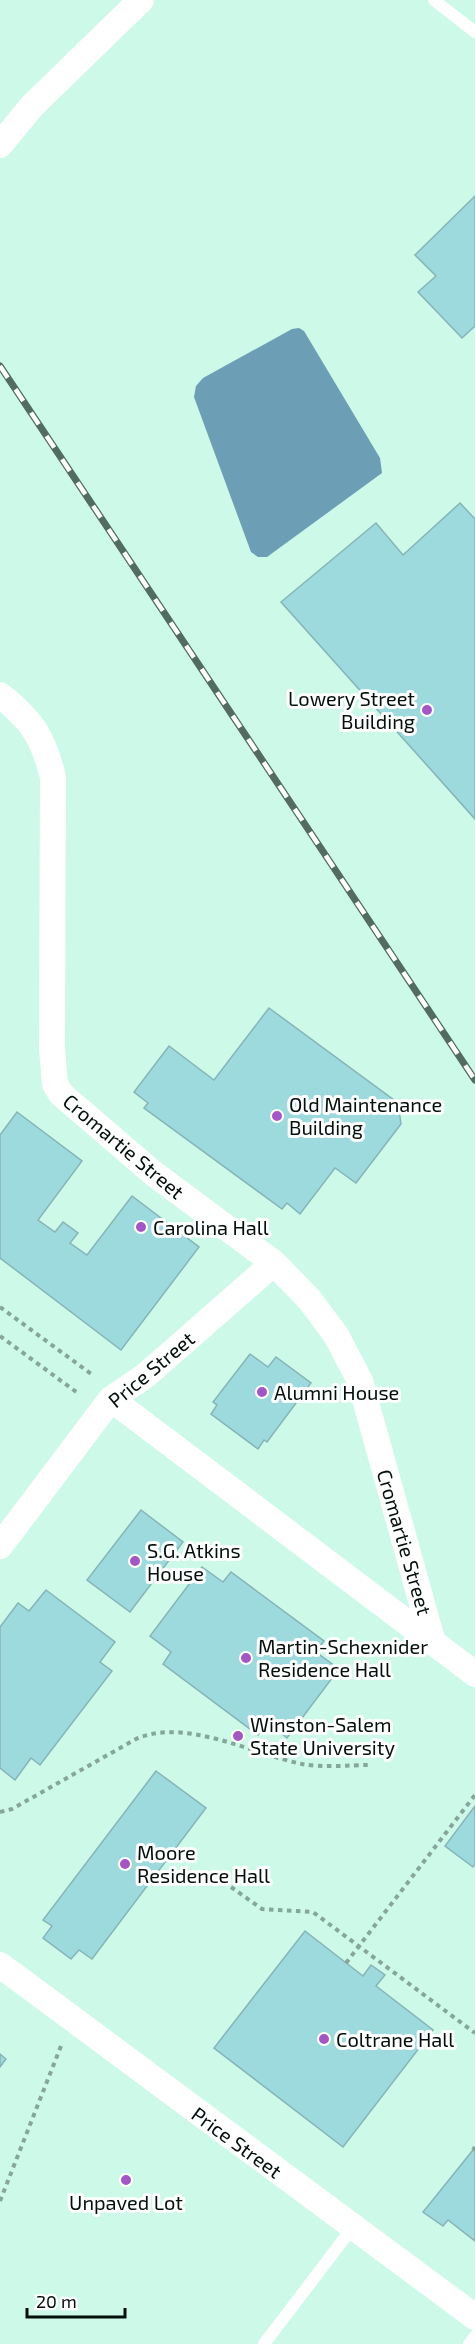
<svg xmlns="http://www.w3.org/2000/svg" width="475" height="2344" font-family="'Exo 2',sans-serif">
  <rect width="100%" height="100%" fill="#cdf9e9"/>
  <path fill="#6c9eb5" d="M299,328l5,3 76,127 2,15 -115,84h-9l-7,-5 -57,-155 2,-11 7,-8 89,-49z"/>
  <path fill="#9cdadd" stroke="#86b4b7" stroke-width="1.5" d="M475,196v130l-13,12 -44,-46 18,-16 -21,-21z
    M460,503l15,16v300l-194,-217 95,-79 27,32z
    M269,1008l129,95 3,21 -45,59 -21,-15 -35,46 -13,-11 -5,6 -138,-101 4,-5 -14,-11 35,-46 45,34z
    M17,1112l65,49 -44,59 17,12 8,-10 15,11 -8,10 17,12 45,-59 67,51 -78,103 -121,-92v-123z
    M250,1354l18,13 8,-10 35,26 -44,59 -3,-2 -6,9 -47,-35 6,-9 -4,-3z
    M141,1510l42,32 -53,70 -43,-32z
    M202,1567l21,15 8,-10 93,69 -8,11 23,17 -52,69 -20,-15 -9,12 -95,-71 8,-12 -21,-16z
    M46,1590l69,52 -15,20 12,9 -72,94 -9,-7 -16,22 -15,-12v-141l18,-24 11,8z
    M156,1771l50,37 -114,151 -13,-9 -8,9 -28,-21 9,-12 -9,-6z
    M475,1806v58l-2,3 -28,-21z
    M305,1931l58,45 8,-11 14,10 -9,11 57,44 -90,117 -129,-99z
    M0,2054l6,5 -6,8z
    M473,2150l2,1v90l-27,-21 -5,6 -20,-14z"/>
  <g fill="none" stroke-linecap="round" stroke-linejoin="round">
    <path stroke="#85a699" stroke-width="4" stroke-dasharray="4.5 4.5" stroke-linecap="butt" d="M0,1307l94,69
      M0,1336l79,58
      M0,1812l12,-3 124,-70c49,-22 116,15 166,25 20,4 49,1 69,1
      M231,1887l31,22 51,3 162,121
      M346,1963l129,-168
      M473,2150l2,-3
      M0,2201l61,-155"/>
    <path stroke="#fff" stroke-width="12" d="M434,0l41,32
      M264,2344l89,-117
      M469,2344l6,-8"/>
    <path stroke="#fff" stroke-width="26" d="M0,145l32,-39 109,-106
      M0,695c32,25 43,42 53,82l-1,272 3,35 6,10 92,79 121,90 35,36 27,36 24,46 73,262
      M111,1399l364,275
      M0,1546l111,-147 34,-23 129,-113
      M0,1965l475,352"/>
    <g stroke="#526c62" stroke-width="7">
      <path id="rail" d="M0,366l475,714"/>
    </g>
    <use href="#rail" stroke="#fff" stroke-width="4.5" stroke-dasharray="14" stroke-linecap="butt"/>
  </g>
  <g fill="#a456c7" stroke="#fff" stroke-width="2">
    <circle cx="427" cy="710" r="6"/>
    <circle cx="277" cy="1116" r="6"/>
    <circle cx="141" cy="1227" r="6"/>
    <circle cx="262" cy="1392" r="6"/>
    <circle cx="135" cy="1561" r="6"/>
    <circle cx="246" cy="1658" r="6"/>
    <circle cx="238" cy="1736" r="6"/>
    <circle cx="125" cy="1864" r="6"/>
    <circle cx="324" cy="2039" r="6"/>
    <circle cx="126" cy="2180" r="6"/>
  </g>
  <g text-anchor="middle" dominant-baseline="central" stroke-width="6" stroke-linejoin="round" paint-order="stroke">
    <g font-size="20" fill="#020f0a" stroke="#fff" text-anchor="start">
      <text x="415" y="698" text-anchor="end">Lowery Street<tspan x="415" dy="23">Building</tspan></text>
      <text x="289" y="1104">Old Maintenance<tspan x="289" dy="23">Building</tspan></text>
      <text x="153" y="1227">Carolina Hall</text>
      <text x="274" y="1392">Alumni House</text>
      <text x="147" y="1550">S.G. Atkins<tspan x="147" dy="23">House</tspan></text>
      <text x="258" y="1646">Martin-Schexnider<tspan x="258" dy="23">Residence Hall</tspan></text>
      <text x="250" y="1724">Winston-Salem<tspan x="250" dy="23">State University</tspan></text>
      <text x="137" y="1852">Moore<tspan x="137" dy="23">Residence Hall</tspan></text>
      <text x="336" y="2039">Coltrane Hall</text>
      <text x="126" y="2202" text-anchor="middle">Unpaved Lot</text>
    </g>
    <g font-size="20" fill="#020f0a" stroke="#fff">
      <text transform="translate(124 1146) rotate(40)">Cromartie Street</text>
      <text transform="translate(151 1369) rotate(-40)">Price Street</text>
      <text transform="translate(405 1542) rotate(74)">Cromartie Street</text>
      <text transform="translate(237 2142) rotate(36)">Price Street</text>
    </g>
  </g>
  <path d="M27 2308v9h98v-9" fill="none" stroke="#020f0a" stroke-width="3"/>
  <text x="36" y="2308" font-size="18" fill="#020f0a" stroke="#ffffff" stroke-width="4.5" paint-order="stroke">20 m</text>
</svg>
